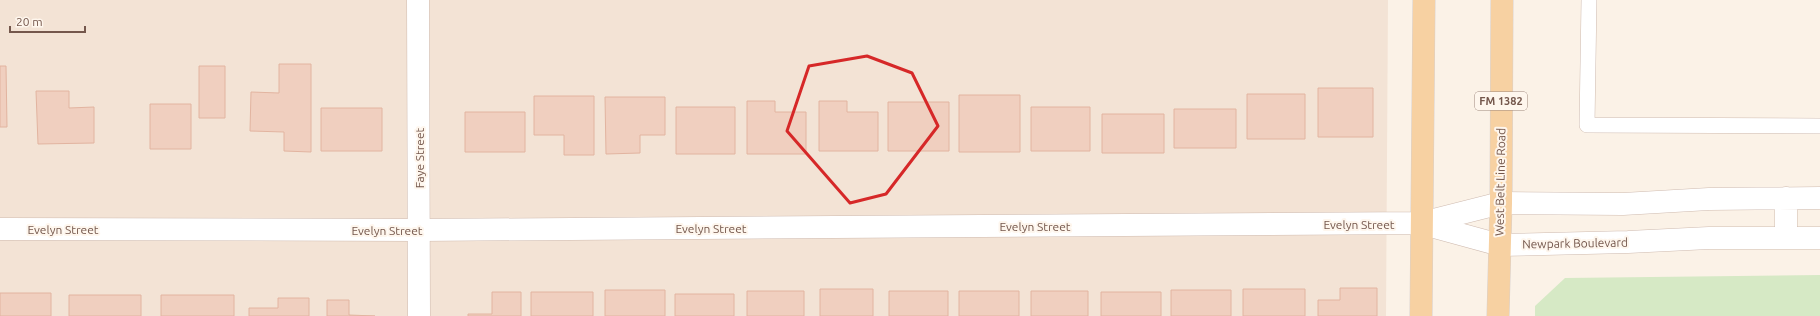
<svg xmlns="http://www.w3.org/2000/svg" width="1820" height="316" font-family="Ubuntu,sans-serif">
  <rect width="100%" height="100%" fill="#fbf2e7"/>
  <path fill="#f3e3d5" d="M0,0h1388l-2,316h-1386z"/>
  <path fill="#d6e9c5" d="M1820,275v41h-285v-10l30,-28z"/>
  <path fill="#f0cfbf" stroke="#e2b4a0" d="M279,64h32v88l-27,-1v-19l-34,-1 1,-39 28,1z
    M0,66h6l1,61h-7z
    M199,66h26v52h-26z
    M1318,88h55v49h-55z
    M36,91h33v17l25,-1v36l-56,1z
    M1247,94h58v45h-58z
    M959,95h61v57h-61z
    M534,96h60v59h-30v-20h-30z
    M605,97h60v38h-25v18l-34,1z
    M747,101h28v11h31v42h-59z
    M819,101h28v11h31v39h-59z
    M888,102h61v49h-61z
    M150,104h41v45h-41z
    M676,107h59v47h-59z
    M1031,107h59v44h-59z
    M321,108h61v43h-61z
    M1174,109h62v39h-62z
    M465,112h60v40h-60z
    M1102,114h62v39h-62z
    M1340,288h37v28h-59v-16h22z
    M820,289h53v27h-53z
    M1243,289h62v27h-62z
    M605,290h60v26h-60z
    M1171,290h60v26h-60z
    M747,291h57v25h-57z
    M889,291h59v25h-59z
    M959,291h60v25h-60z
    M1031,291h57v25h-57z
    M492,292h29v24h-53v-2h24z
    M531,292h62v24h-62z
    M1101,292h60v24h-60z
    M0,293h51v23h-51z
    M675,294h59v22h-59z
    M69,295h72v21h-72z
    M161,295h73v21h-73z
    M278,298h31v18h-60v-8h29z
    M327,300h22v15l26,1h-48z"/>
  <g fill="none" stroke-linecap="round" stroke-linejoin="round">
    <g stroke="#cfbbb0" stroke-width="16">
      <path id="service" d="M1589,0l-2,125 233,1"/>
    </g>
    <g stroke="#cfbbb0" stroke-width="23">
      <path id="minor" d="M418,0l1,316"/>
    </g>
    <g stroke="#cfbbb0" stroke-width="23">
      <path id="tertiary" d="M1423,224l77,21 128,-3 81,-4h111
        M0,229l419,1 1003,-7 79,-20 122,1 86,-5 111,-1
        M1786,238v-40"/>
    </g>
    <g stroke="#d8d0cd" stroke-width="23">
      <path id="primary" d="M1421,316l3,-316
        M1498,316l3,-113 1,-203"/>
    </g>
    <use href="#service" stroke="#fff" stroke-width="15"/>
    <use href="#minor" stroke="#fff" stroke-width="22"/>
    <use href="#tertiary" stroke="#fff" stroke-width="22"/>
    <use href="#primary" stroke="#f7d1a2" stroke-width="22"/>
  </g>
  <path fill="none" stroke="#d62828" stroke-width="3" stroke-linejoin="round" d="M867,56l45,17 26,53 -52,68 -36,9 -63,-72 22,-65z"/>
  <g text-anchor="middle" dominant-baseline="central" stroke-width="4" stroke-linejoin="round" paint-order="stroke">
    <rect fill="#fef6ed" stroke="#9d877c" stroke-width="1" x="1475" y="92" width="52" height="18" rx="3"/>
    <g font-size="11" font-weight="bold" fill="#74574c">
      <text x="1501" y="101">FM 1382</text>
    </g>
    <g font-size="12" fill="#74574c" stroke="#fef6ed">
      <text transform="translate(419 158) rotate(-90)">Faye Street</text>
      <text transform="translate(1500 182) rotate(-89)">West Belt Line Road</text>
      <text x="1359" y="224">Evelyn Street</text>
      <text x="1035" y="226">Evelyn Street</text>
      <text x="711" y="228">Evelyn Street</text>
      <text x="63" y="229">Evelyn Street</text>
      <text x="387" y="230">Evelyn Street</text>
      <text transform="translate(1575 243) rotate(-1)">Newpark Boulevard</text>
    </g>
  </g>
  <path d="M10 26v6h75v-6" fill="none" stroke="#74574c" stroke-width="2"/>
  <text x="16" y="26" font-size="12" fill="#74574c" stroke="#fef6ed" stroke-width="3" paint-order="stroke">20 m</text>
</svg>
